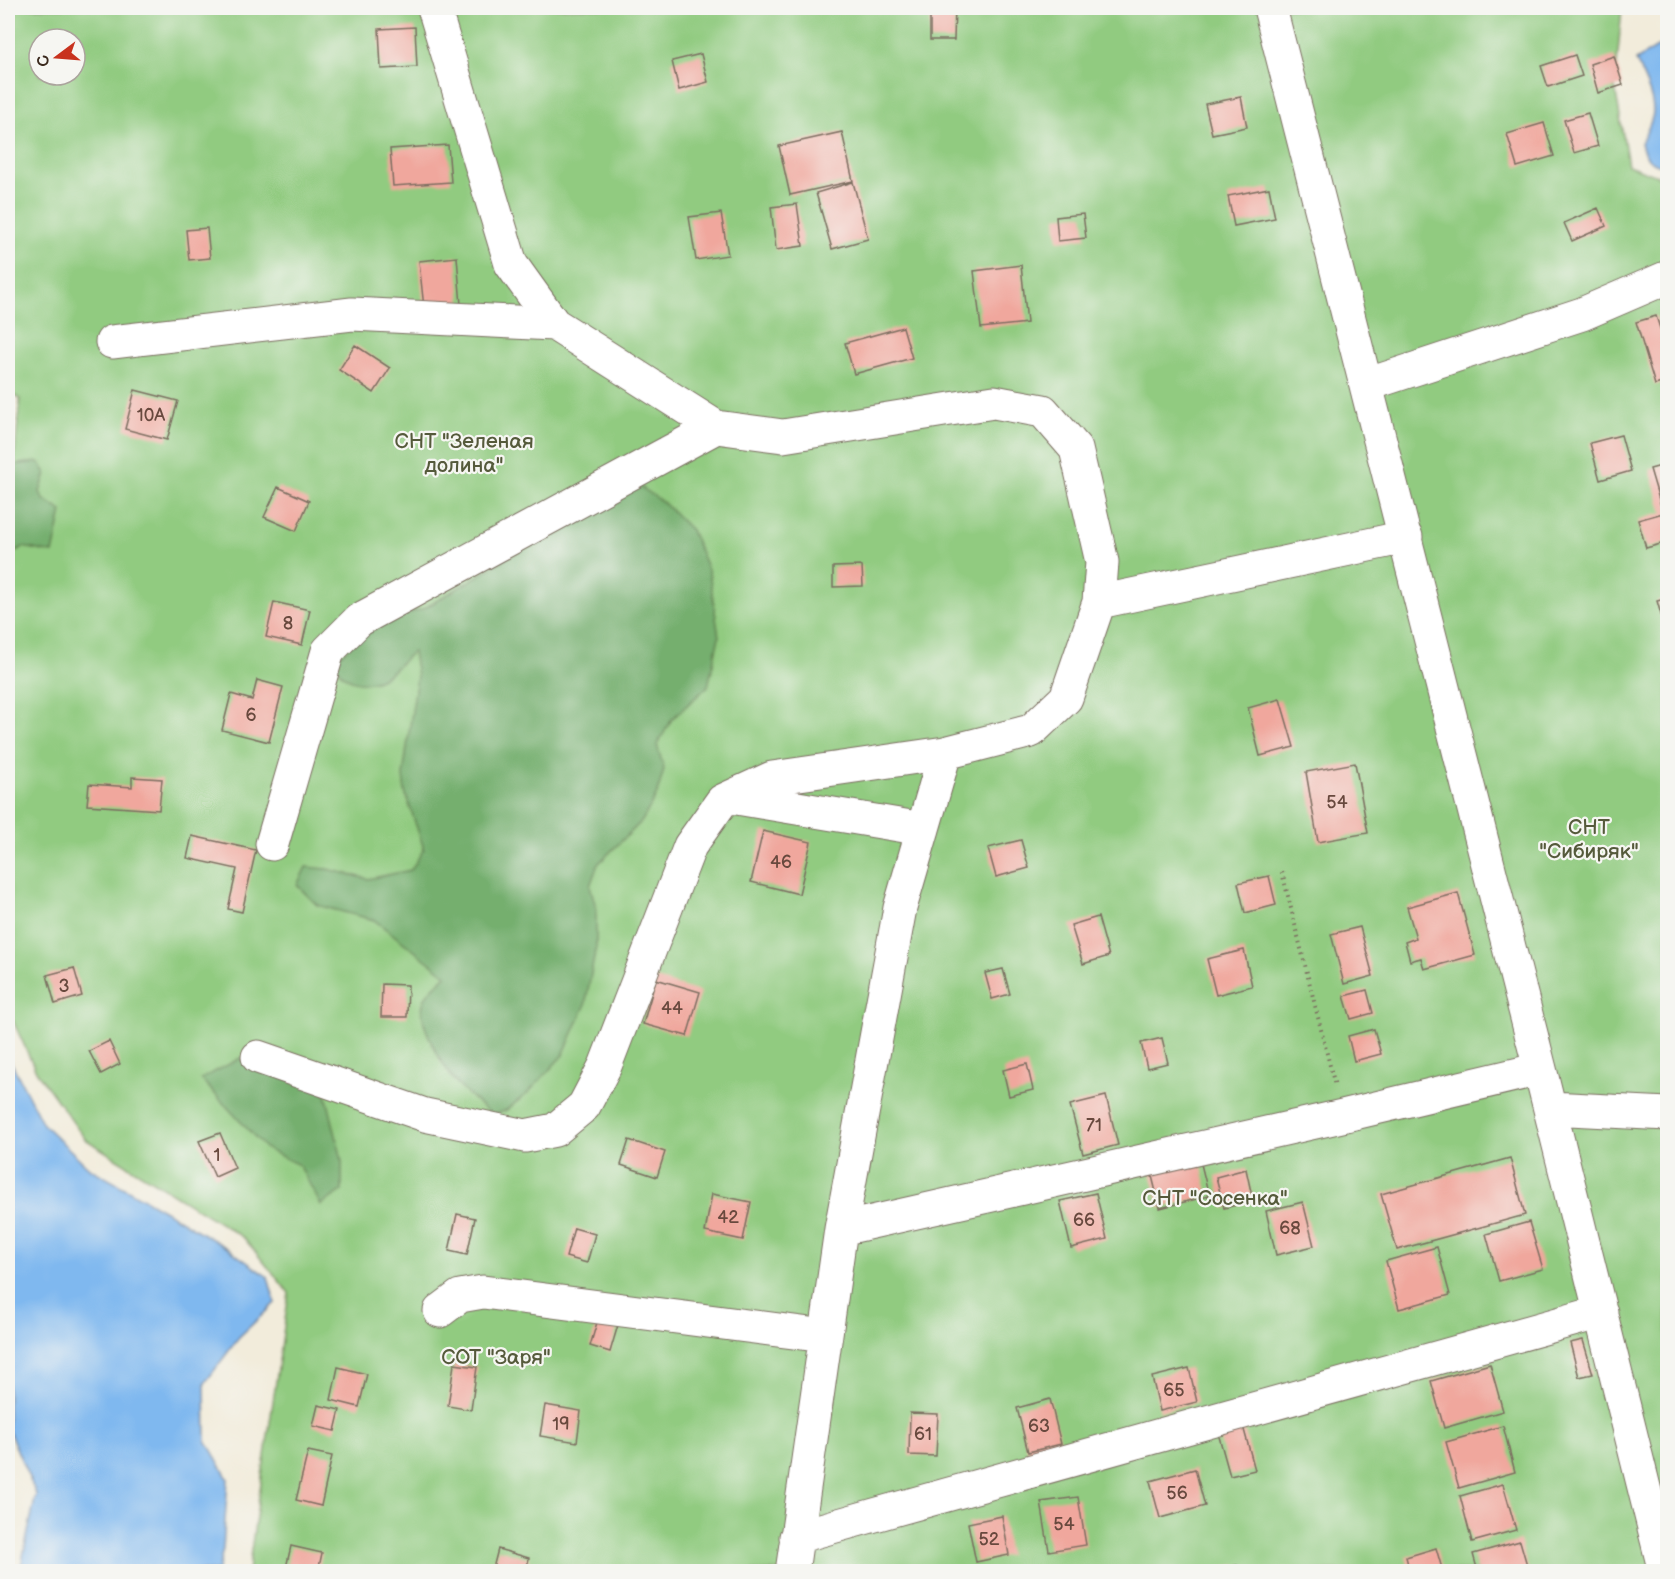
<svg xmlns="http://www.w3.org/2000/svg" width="1675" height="1579" font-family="'Balsamiq Sans',sans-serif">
  <rect width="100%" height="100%" fill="#f6f6f2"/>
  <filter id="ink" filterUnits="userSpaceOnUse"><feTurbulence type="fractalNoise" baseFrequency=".0167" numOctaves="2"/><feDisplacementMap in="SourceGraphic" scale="12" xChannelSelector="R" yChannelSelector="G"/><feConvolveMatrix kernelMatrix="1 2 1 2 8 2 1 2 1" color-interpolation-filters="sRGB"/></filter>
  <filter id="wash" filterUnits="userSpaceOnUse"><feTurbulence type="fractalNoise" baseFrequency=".008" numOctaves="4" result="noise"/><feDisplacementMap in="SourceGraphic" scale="24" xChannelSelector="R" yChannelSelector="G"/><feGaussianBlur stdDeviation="1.35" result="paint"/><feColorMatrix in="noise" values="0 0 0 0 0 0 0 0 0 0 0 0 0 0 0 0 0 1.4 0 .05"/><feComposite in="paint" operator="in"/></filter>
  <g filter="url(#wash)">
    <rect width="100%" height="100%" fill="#f2ecdb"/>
    <path fill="#91cb80" stroke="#667a4f" stroke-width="1.5" fill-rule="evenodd" d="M8,8h1614l-7,79 13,78 40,15 -1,1391h-1419l41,-278 -45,-55 -159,-99 -49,-68 -28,-61v-481l12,-130 -12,-8zM39,39h36v36h-36z"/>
    <path fill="#74af6e" stroke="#586c46" stroke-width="1.5" d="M39,462l7,11 -6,19 3,7 19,12 -9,42 -30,-6 -15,9v-91z
      M618,483h17l29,20 27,27 18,42 10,65 -11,49 -36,33 -15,26 7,24 -7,25 -15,27 -44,43 -8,22 6,21v40l-11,59 -22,49 -35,38 -23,18 -13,4c-10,-9 -22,-18 -32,-28 -14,-15 -43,-63 -37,-83 3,-13 15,-20 23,-29l-72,-55 -57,-15 -20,-20 9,-18 21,2 41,10 43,-9 13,-21 -19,-57 -2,-16 14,-100 -4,-24c-10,7 -18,19 -29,25 -19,11 -44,5 -50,-17l48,-39 41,-12 63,-38z
      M250,1053l74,33 18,74v31l-21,14 -22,-40 -33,-16 -65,-70z"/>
    <path fill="#7fb8ef" stroke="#5d7186" stroke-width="1.5" d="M1667,41v125c-16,-2 -22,-7 -26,-23 4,-9 12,-21 12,-32 0,-17 -11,-35 -17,-51z
      M8,1056l35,68 46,44 76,43 62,37 41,29 7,26 -36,34 -34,46 1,57 22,39 -5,70 -5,22h-198l16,-77 -28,-65z"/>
    <g id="blocks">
      <path fill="#f0a79d" d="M930,8h25l-1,32h-24z
        M415,27l2,40 -36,2 -2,-40z
        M701,54l7,28 -29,8 -7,-29z
        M1575,55l7,21 -34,11 -7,-21z
        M1614,56l9,29 -25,8 -8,-29z
        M1241,97l6,30 -35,7 -7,-30z
        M1588,113l10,33 -24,7 -10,-33z
        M1544,123l10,33 -37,11 -10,-33z
        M842,132l11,49 -63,14 -11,-49z
        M448,145l3,37 -58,4 -3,-37z
        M853,182l15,57 -36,10 -16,-56z
        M1269,188l6,30 -41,8 -6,-30z
        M797,204l6,42 -27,4 -5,-43z
        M1598,208l8,18 -34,15 -8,-18z
        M721,213l7,42 -32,5 -7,-43z
        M1083,214l3,24 -28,3 -2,-24z
        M207,228l3,30 -21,2 -3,-30z
        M457,257l4,48 -37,3 -5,-47z
        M1021,265l6,58 -46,5 -7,-57z
        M1656,316l12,37v28l-13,4 -19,-63z
        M903,327l9,31 -58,16 -9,-31z
        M355,345l35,23 -16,25 -35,-23z
        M135,390l43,11 -11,39 -42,-11z
        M1621,435l10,36 -31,9 -10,-37z
        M1668,464v78l-22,6 -8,-28 25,-7 -13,-44z
        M278,487l31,14 -13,30 -32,-14z
        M862,566l1,20 -30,1v-20z
        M1668,598v37h-1l-10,-34z
        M274,602l36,8 -8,35 -36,-8z
        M257,680l26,7 -14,55 -47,-12 9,-36 21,6z
        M1280,699l14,48 -34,9 -12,-48z
        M1355,763l13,70 -50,9 -12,-70z
        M132,777l30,2 -3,31 -72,-5 2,-21 43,3z
        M763,831l48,11 -12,52 -48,-12z
        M192,836l64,14 -14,62 -14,-3 9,-40 -50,-11z
        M1021,840l8,28 -33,9 -8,-29z
        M1269,876l7,29 -31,8 -7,-30z
        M1458,893l17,62 -51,14 -3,-11 -11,3 -5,-19 11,-4 -9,-31z
        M1098,917l11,39 -26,8 -12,-39z
        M1360,927l13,49 -29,8 -13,-50z
        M1244,950l8,36 -36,9 -9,-36z
        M74,968l8,28 -27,8 -8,-29z
        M1003,969l7,25 -18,5 -7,-26z
        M656,979l44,13 -13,44 -44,-12z
        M382,984l26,1 -1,32h-26z
        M1367,990l6,23 -22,6 -7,-23z
        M1374,1029l7,25 -27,7 -6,-25z
        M1162,1038l6,25 -21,5 -6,-25z
        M109,1041l11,23 -19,10 -12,-23z
        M1027,1064l6,26 -24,6 -6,-26z
        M1106,1096l12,49 -35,9 -13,-49z
        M220,1133l15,35 -20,9 -16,-36z
        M629,1140l36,12 -8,25 -36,-12z
        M1510,1158l15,57 -128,35 -16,-56z
        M1200,1160l9,36 -49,12 -9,-36z
        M1246,1169l7,32 -29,7 -8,-31z
        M1096,1193l11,46 -36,9 -11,-47z
        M712,1194l39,8 -8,38 -38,-8z
        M1303,1202l11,44 -38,9 -10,-44z
        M457,1214l18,4 -8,37 -18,-4z
        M1529,1222l14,47 -44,12 -13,-47z
        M574,1228l21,6 -8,29 -21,-6z
        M1437,1247l13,48 -51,14 -13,-48z
        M598,1319l20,6 -8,27 -20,-6z
        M1583,1340l10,34 -14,3 -9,-34z
        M454,1364l23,3 -6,43 -23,-4z
        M1490,1364l13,47 -59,17 -13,-47z
        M338,1367l29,7 -8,33 -28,-7z
        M1189,1368l8,34 -37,9 -8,-34z
        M1050,1399l11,45 -33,8 -11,-44z
        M318,1405l22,5 -5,21 -22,-5z
        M545,1405l36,6 -4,31 -37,-6z
        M910,1413l28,1 -2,42 -27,-1z
        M1243,1426l12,44 -25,6 -12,-43z
        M1503,1426l12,46 -56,16 -13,-46z
        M308,1451l24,5 -11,50 -25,-6z
        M1195,1469l10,37 -45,12 -10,-37z
        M1503,1484l13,46 -44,12 -12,-46z
        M1078,1497l8,48 -37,6 -8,-49z
        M1002,1516l7,39 -33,7 -8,-39z
        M1520,1541l9,31h-51l-5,-18z
        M291,1546l31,7 -4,19h-33z
        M1436,1548l7,24h-33l-4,-15z
        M498,1549l31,9 -3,14h-34z
        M1237,1565l1,7h-31v-2z"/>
    </g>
  </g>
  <g filter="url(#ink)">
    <use href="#blocks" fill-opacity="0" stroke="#7b6e60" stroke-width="1.5"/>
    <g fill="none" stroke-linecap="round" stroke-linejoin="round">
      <g stroke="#7b6e60" stroke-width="35">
        <path id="minor" d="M434,8l77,256 43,60 162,103 67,9 211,-34 49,9 33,38 26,113 -3,40
          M1270,8l270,1061 125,503
          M112,342l240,-28 202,10
          M1366,385l216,-71 86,-37
          M731,797l192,32
          M272,844l56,-193 31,-31 357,-193
          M258,1057l167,58 100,21 30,-6 29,-24 21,-40 85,-220 32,-45 50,-23 173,-25
          M1550,1108l118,6
          M841,1229l501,-113 198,-47
          M440,1311l20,-15 23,-4 342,44
          M796,1537l805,-225
          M792,1572l49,-343 59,-321 45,-155 86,-22 35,-33 33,-96 307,-65"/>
      </g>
      <path stroke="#7b6e60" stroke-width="4" stroke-dasharray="1.5 4.5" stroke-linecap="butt" d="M1282,872l53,214"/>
      <use href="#minor" stroke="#fff" stroke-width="33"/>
    </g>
  </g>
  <g text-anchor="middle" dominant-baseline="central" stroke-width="4.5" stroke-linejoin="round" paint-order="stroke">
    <g font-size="18" fill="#68493e">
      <text x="151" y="415">10А</text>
      <text x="288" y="623">8</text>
      <text x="251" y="715">6</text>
      <text x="1337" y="802">54</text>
      <text x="781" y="862">46</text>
      <text x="64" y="986">3</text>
      <text x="672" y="1008">44</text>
      <text x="1094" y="1125">71</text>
      <text x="217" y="1155">1</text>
      <text x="728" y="1217">42</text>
      <text x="1084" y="1220">66</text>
      <text x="1290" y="1228">68</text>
      <text x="1174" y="1390">65</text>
      <text x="561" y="1424">19</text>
      <text x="1039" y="1426">63</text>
      <text x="923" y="1434">61</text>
      <text x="1177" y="1493">56</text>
      <text x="1064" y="1524">54</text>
      <text x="989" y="1539">52</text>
    </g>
    <g font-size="21" fill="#555a3b" stroke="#f6f6f2">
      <text x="464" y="441">СНТ "Зеленая<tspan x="464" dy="24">долина"</tspan></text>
      <text x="1589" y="827">СНТ<tspan x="1589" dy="24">"Сибиряк"</tspan></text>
      <text x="1215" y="1198">СНТ "Сосенка"</text>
      <text x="496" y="1357">СОТ "Заря"</text>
    </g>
  </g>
  <rect width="1675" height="1579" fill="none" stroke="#f6f6f2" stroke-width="30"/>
  <g transform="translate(57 57) rotate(254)"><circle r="28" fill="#f6f6f2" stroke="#aba49d" stroke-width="1.5"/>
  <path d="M0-4.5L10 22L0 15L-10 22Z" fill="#c8321e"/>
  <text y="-9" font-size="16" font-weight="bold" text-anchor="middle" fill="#3b2a1e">С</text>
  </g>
</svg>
